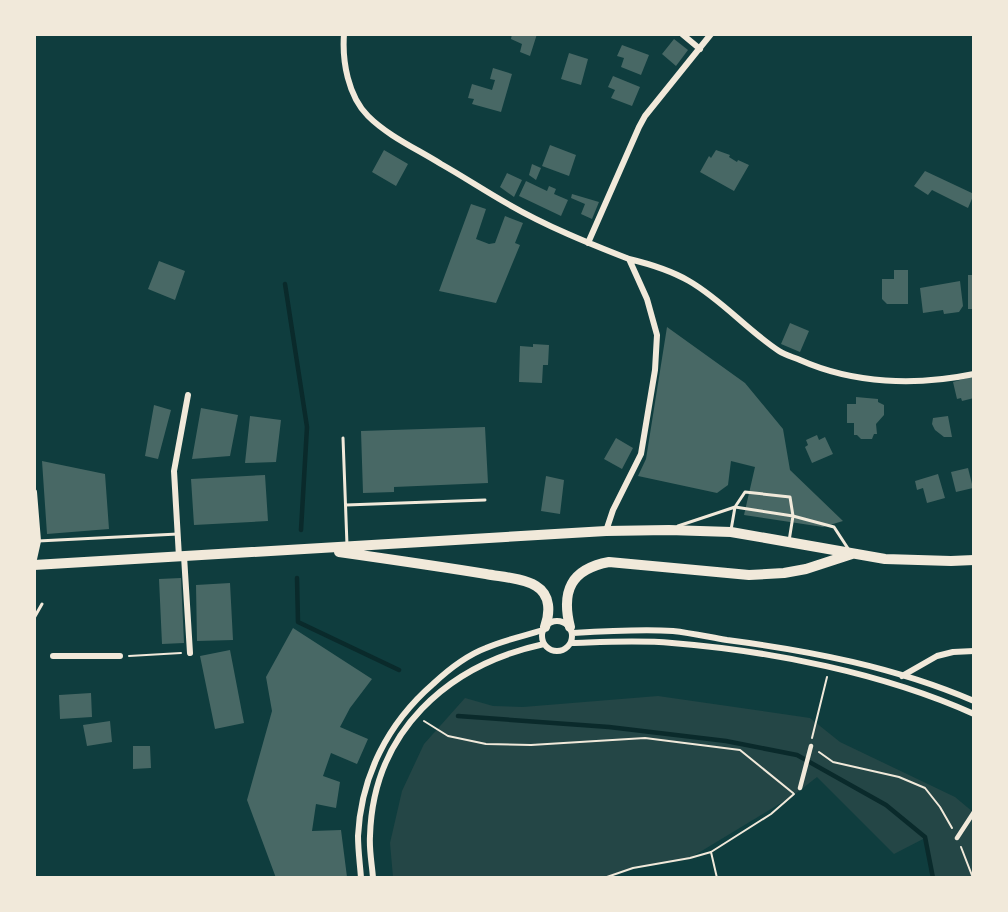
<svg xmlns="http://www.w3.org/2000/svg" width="1008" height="912" font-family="'DM Sans',sans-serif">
  <rect width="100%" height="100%" fill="#0f3d3e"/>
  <path fill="#244646" d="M658,696l152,22 30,24 115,55 18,15v65h-40l-8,-39 -31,16 -77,-77 -23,18 -104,63 -57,10 -29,9h-211l-3,-34 12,-52 22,-47 41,-46 28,8 30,1z"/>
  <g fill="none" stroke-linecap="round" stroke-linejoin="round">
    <path stroke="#0a2a2b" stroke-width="4.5" d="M285,284l22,143 -6,103
      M297,578l1,44 101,48
      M458,716l151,11 117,14 71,14 89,50 39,32 8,41"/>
  </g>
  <path fill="#486865" d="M512,34h25l-7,22 -10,-4 2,-8 -11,-5z
    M674,39l14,11 -12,16 -14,-12z
    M622,45l27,10 -8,20 -20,-8 3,-9 -7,-2z
    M569,53l19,6 -7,26 -20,-6z
    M493,68l19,6 -11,38 -29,-8 2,-5 -6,-1 4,-14 20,6 3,-10 -5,-1z
    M613,76l27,11 -8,19 -21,-8 4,-8 -7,-3z
    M550,145l26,10 -7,21 -27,-10z
    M384,150l24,14 -12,22 -24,-14z
    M716,150l14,5 -1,2 8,5 1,-2 11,5 -15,26 -34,-19 9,-16 2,2z
    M532,164l9,4 -5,12 -7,-5z
    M925,171l49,23 -6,14 -36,-18 -4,5 -14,-9z
    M507,173l15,7 -8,17 -14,-10z
    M526,181l21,10 2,-5 7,3 -2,5 14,6 -7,16 -42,-20z
    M572,194l27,8 -7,17 -11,-5 4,-10 -14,-6z
    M471,204l15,5 -10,30 13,5 6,-1 10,-27 18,7 -8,20 5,2 -24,58 -57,-12z
    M159,261l26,10 -10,29 -27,-11z
    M894,270h14v34h-21l-5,-5v-20h12z
    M968,275h6v34h-6z
    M960,281l3,25 -4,6 -15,2 -1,-4 -20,3 -3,-25z
    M790,323l19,8 -9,21 -19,-8z
    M667,327l78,56 38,46 7,41 53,51 -20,6 -79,-12 11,-48 -24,-6 -3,24 -11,8 -79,-17 8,-17z
    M533,344l16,1 -1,20h-5l-1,18 -23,-1 1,-36 13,1z
    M974,376v22l-12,3 -1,-3 -4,1 -4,-17z
    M856,397l22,2v3l6,3v10l-8,9 1,10h-3l-2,5h-11l-4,-4h-3v-12h-7v-19h9z
    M154,405l17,5 -13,49 -13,-3z
    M201,408l37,7 -8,41 -38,3z
    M250,416l31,4 -5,42 -31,1z
    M948,416l4,21h-8l-9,-7 -3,-6 1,-6z
    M485,427l3,56 -94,4v5l-31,1 -2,-62z
    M817,435l2,5 6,-3 8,17 -21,9 -7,-16 3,-2 -2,-5z
    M616,438l17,10 -11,21 -18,-10z
    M42,461l63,13 4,55 -62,5z
    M968,468l5,20 -17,4 -5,-20z
    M938,474l7,24 -18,5 -4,-15 -6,2 -2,-9z
    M265,475l3,46 -74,4 -3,-46z
    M546,476l18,4 -4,34 -19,-3z
    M181,578l3,65 -22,1 -3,-65z
    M230,583l3,57 -36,1 -1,-56z
    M293,628l79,51 -22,29 -10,19 28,12 -11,25 -26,-11 -8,23 17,6 -4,26 -20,-4 -4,27 29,-1 6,47 -71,1 -29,-78 25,-89 -6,-34z
    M230,650l14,73 -29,6 -15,-73z
    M91,693l1,24 -32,2 -1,-24z
    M110,721l2,21 -25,4 -4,-21z
    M133,746h17l1,22 -18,1z"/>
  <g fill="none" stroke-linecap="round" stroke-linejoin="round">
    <path stroke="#f1e9da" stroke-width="2" d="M129,656l52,-3
      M424,721l24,15 38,8 45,1 114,-7 95,12 53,43
      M812,738l15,-61
      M819,752l14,10 66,15 26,11 15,19 12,21
      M961,847l12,31
      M711,852l6,26
      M604,878l29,-10 57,-10 21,-6 60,-38 23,-20"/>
    <path stroke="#f1e9da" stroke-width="3" d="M343,438l4,107
      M346,505l139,-5
      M678,526l57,-19 58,9 41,11 15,23
      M731,530l4,-23 10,-15 45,5 3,19 -4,25
      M38,541l140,-7
      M34,618l8,-14"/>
    <path stroke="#f1e9da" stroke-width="4.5" d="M800,788l11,-42
      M957,838l17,-26"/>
    <path stroke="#f1e9da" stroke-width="6" d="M344,34c-2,27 4,62 24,82 20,20 49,33 73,48 23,13 44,27 67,40 38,22 80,39 121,55l18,40 10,36 -2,35 -14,84 -28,56 -7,21
      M682,34l18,15
      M588,243l51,-116 6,-11 66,-82
      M629,259c21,5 41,11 60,22 33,19 58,49 90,70 6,4 14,6 21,9 54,24 116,26 174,14
      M34,492l4,49 -4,18
      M184,556l6,97
      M179,557l-5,-86 14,-76
      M542 636a15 15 0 1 1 30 0a15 15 0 1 1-30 0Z
      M573,633c33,-2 66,-4 100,-2 18,2 36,6 54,9 84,11 168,27 247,61
      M571,643c34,-1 68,-3 101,0 99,8 211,30 302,71
      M53,656h67
      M902,676l35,-20 16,-4 21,-1
      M361,878c-1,-14 -3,-28 -3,-42 3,-60 30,-113 75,-152 16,-15 32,-28 53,-36 18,-8 38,-12 57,-18
      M373,878c-1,-14 -4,-28 -3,-42 3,-104 77,-171 174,-192"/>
    <path stroke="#f1e9da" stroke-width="10" d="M339,552c49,7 98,14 147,22 16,3 37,4 50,12 15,9 14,27 9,41
      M34,565l572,-34 63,-1 62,2 154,27 66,2 23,-1
      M570,627c-9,-36 1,-58 39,-65l140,13 35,-2 22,-4 46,-15"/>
  </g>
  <rect width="1008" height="912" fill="none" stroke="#f1e9da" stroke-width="72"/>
</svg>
